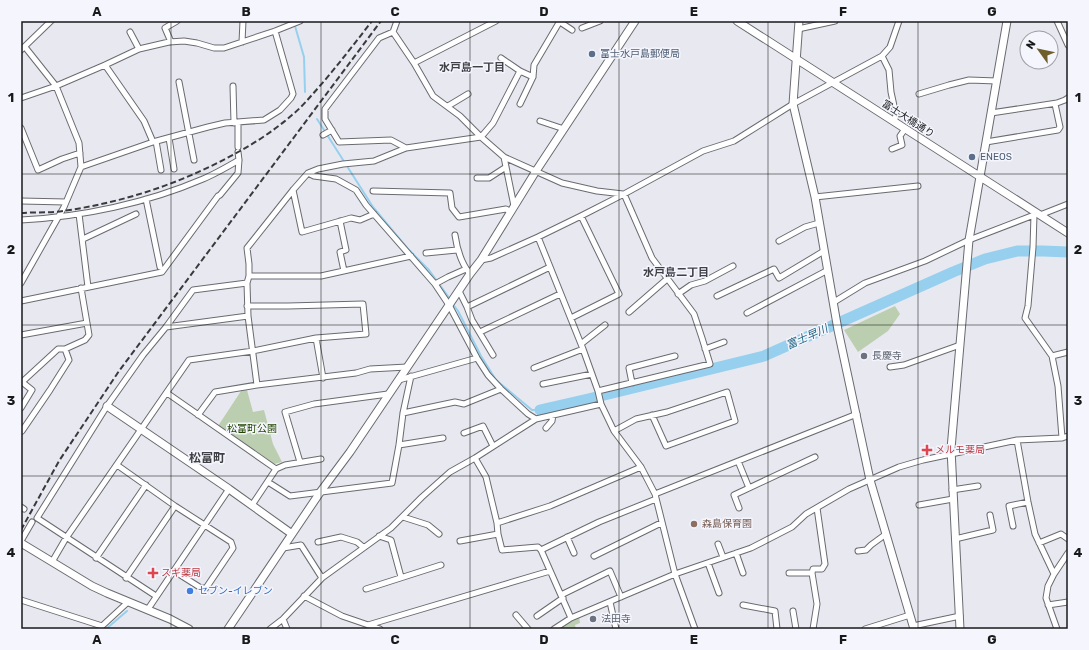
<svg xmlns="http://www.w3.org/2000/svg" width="1089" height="650" font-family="Rubik,'Noto Sans JP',sans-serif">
  <rect width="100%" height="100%" fill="#e8e9f0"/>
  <path fill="#bbcfb0" d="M895,306l5,8 -12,17 -30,21 -14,-22z
    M247,390l6,22 11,-2 9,34 9,18 -8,2 -56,-38 23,-35z
    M579,616l1,7 -5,2 1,4h-15z"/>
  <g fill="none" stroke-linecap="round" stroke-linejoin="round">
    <path stroke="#96d0ee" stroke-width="2" d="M295,26l9,31 1,35
      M317,119l56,88 35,42 21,21 21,29
      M452,303l6,8 23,45 15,24 36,30h8
      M106,629l21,-18"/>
    <path stroke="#96d0ee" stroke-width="11" d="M540,410l48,-11 176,-43 189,-84 32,-13 32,-8h26l25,1"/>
    <g stroke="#696b70" stroke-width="7">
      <path id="street" d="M397,21l-4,11 21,31 19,33 27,20 21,21 23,20 58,26 35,8 26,3
        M1057,21l11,24
        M560,22l12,8
        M582,28l18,-7
        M798,29l37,-8
        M130,32l9,17
        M393,32l-14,6 -54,71v10l14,23 52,-2 15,8
        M171,42l-6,-14 12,-7
        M242,42l1,-21
        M21,50l30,-29
        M882,56l7,14 2,22 5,23 -2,7
        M501,58l19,13
        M414,63l82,-42
        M105,65l39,56 9,21
        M179,82l15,78
        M233,86l1,37
        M919,94l30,-9 20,-5 28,1
        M21,98l35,-12 49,-21 34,-16 30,-7 15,-1 13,2 17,5h10l51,-17 25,-10
        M520,104l13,-27 1,-12 26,-44
        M448,106l20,-12
        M991,113l66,-10 8,-3 3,-2
        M540,121l24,8
        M238,123v24
        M21,128l17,42 24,-11 18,-6
        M323,135l9,-5
        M169,138l5,31
        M156,141l5,29
        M986,142l72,-12 2,-3 -5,-23
        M892,149l10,-4 -2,-9 5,-7
        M504,157l10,49
        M81,167l72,-25 55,-15 17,-4 39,-3 16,-10 11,-12 2,-4 -18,-63
        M308,173l10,-4 25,-5 31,-3 32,-13 75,-11 12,-14 27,-52 13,6
        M477,178h12l17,-11
        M293,190l9,42 49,-14 9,2 14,-6
        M373,191l77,2 2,15 7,9 47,-8 5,3
        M815,197l103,-11
        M146,199l14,68
        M21,201l45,1
        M1035,212l-1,3 -1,32 -5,59 -3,12 27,38 6,30 4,52
        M79,214l9,73
        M1040,215l28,-11
        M21,220c61,-3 126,-17 182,-41 12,-5 24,-12 36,-19
        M340,221l6,29 -6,2 4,19
        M455,235c2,14 6,28 15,39
        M538,237l45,112 15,42 3,13 13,27 27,36 14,27 20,80 20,55
        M83,239l53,-25
        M779,241l26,-14 14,-4
        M426,253l31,-3
        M481,260l10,-2 47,-21 43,-21 43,-22 79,-43 31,-10 59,-37 89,-48 8,-9 9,-26
        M249,276h72l90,-20
        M21,283l43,-76 17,-40 -2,-24 -23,-57 -31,-39
        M435,284l13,-7 18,-8
        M459,291l8,16 5,13 21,35
        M678,294l13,-9 14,-4 28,-15
        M717,296l57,-27 5,9 45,-27
        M21,301l141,-29 56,-76 2,-1 18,-22 1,-13 -1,-8
        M834,302l31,-19 60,-22 44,-21 65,-25
        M467,307l83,-40
        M629,312l38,-33
        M747,313l81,-43
        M571,318l48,-24 -38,-78
        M166,327l82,-11
        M480,332l80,-38
        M21,335l66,-12
        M316,338l7,40
        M581,344l24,-19
        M705,349l19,-7
        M1052,356l16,-4
        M890,367l14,-2 56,-20
        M534,368l49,-19
        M399,380l78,-22
        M21,383l37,-34h7l20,-9 4,-5 -8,-47
        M632,383l-3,-15 46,-12
        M543,384l49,-10
        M257,385l99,-12 14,-4 37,-2
        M598,391l112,-27 -8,-26 -8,-24 -42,-56 -28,-64
        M167,393l109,76 -24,36
        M21,408l11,-18 -10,-8
        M403,413l52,-11 9,2 37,-15
        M198,415l17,-23 42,-7 -9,-69 -1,-33 2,-7v-12l-2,-16 46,-58 15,-17 6,3 22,3 20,11 10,15 69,79 14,21 28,53 11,17 13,14 27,25 8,5
        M546,428l6,-7 1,-6
        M22,431l28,-41 19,-30 -4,-11
        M614,431l22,-12 31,-7 60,-20 8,29 -69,25 -14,-31
        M464,433l19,-7 10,20
        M1017,440l11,62 7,32 19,40 -6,12 -2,12 11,31
        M399,445l44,-7
        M738,461l11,27
        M300,462l-15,-50 29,-8 74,-10
        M117,465l58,41 56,36 2,6 -27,40h-5l-27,-17
        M276,469l9,-4 36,-6
        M268,482l22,14 102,-13 7,-38 4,-32 8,-37
        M952,490l26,-4
        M655,494l202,-80
        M919,505l34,-6
        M21,507l3,2
        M739,508l-5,-13 81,-38
        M403,517l25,8 11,9
        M497,523l53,-17 91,-39
        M1013,526l-4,-20 19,-4
        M498,534l4,16 36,-3 3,3
        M379,536l12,4 10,37
        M567,537l7,16
        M955,539l38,-9 -3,-15
        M21,541l11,-19
        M460,541l38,-7 -1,-11 -11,-46 -11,-19
        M318,542l23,-5 16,5 6,5
        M1039,543l22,-9 7,5
        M718,544l5,13
        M283,548l18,-3 21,33
        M858,551l8,-1 5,-5 15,-11
        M736,553l7,20
        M594,556l67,-33
        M96,558l50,-73
        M52,562l14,-24 123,-178 64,-9 63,-13 50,-4 -3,-30 -75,2h-41
        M708,563l11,30
        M789,573h23
        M1054,574l14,-21
        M126,578l49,-72
        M366,589l75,-24
        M561,595l49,-24 11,26
        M156,596l-119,-78 70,-112 36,-51 23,-28 27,-37 54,-7
        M304,596l38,20 38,13
        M21,600l81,26 26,-24
        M610,602l6,27
        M743,605l32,6 2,18
        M1048,605l20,-3
        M148,609l81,-120
        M793,611l3,18
        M516,615l12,14
        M537,616l26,-18
        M571,618l-30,-68 58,-28 57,-23
        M283,619l4,10
        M368,625l182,-54
        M913,626l47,-10
        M270,629l13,-10 39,-41 69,-50 31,-31 28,-25 25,-14 61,-39 65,-15
        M554,629l17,-11 104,-44 76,-26 41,-21 14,-13 43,-25 50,-22 24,-7 94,-20 45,-2 6,-2
        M813,629l4,-25 -5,-31 1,-4h9l3,-5 -8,-56
        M865,629l45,-14"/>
    </g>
    <g stroke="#696b70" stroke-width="9">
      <path id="secondary" d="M737,21l331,212
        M799,21l-6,83 22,93 23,133 32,150 44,149
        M107,406l122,83 63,45
        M21,543l71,43 15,7 63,26 19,10
        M228,629l93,-138 29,-39 120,-178 11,-14 55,-89 99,-150
        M960,629l-9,-180 18,-209 38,-219"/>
    </g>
    <use href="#street" stroke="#fff" stroke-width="5"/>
    <use href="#secondary" stroke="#fff" stroke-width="7"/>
    <path stroke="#393a3d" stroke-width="2" stroke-dasharray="6 3" stroke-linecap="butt" d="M21,213c14,-1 29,0 42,-2 63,-9 122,-29 177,-60 18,-10 36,-22 52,-36 10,-8 18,-18 27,-28 19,-22 36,-44 53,-66
      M21,530l38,-69 60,-90 262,-350"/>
  </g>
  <path fill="none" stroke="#18191b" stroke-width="1" stroke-opacity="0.55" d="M171,21v608M321,21v608M470,21v608M619,21v608M768,21v608M918,21v608M21,174h1047M21,325h1047M21,476h1047"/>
  <g fill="#5c6f8a" stroke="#f5f6fd" stroke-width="1.5">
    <circle cx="592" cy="54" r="4"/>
    <circle cx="972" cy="157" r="4"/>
  </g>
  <g fill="#6b7280" stroke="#f5f6fd" stroke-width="1.5">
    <circle cx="864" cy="356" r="4"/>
    <circle cx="593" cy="619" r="4"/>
  </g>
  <g fill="#e0444e" stroke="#f5f6fd" stroke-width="1.5">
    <path d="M925 444h4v4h4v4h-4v4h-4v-4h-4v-4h4z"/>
    <path d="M151 567h4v4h4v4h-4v4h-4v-4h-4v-4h4z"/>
  </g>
  <circle fill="#8d6e63" stroke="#f5f6fd" stroke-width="1.5" cx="694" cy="524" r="4"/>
  <circle fill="#3f7fe0" stroke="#f5f6fd" stroke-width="1.5" cx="190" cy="591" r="4"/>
  <g text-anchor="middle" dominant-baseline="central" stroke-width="3" stroke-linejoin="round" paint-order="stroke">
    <g font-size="10" fill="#4e5e75" stroke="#f5f6fd" text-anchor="start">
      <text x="600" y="54">富士水戸島郵便局</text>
      <text x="980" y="157">ENEOS</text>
    </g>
    <g font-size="10" fill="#18191b" stroke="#f5f6fd">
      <text transform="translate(908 119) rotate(33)">富士大橋通り</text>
    </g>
    <g font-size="10" fill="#5b616d" stroke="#f5f6fd" text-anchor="start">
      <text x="872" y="356">長慶寺</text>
      <text x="601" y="619">法田寺</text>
    </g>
    <g font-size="10" fill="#214500" stroke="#f5f6fd">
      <text x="252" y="429">松富町公園</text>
    </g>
    <g font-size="10" fill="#be3a42" stroke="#f5f6fd" text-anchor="start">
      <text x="935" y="450">メルモ薬局</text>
      <text x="161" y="573">スギ薬局</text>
    </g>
    <g font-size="10" fill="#785e54" stroke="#f5f6fd" text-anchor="start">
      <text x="702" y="524">森島保育園</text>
    </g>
    <g font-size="10" fill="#366cbe" stroke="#f5f6fd" text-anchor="start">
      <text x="198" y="591">セブン-イレブン</text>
    </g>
    <g font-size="11" font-weight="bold" fill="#404147" stroke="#f5f6fd">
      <text x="472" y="67">水戸島一丁目</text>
      <text x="676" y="272">水戸島二丁目</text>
    </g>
    <g font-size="11" font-style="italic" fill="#195f7d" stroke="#f5f6fd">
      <text transform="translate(807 337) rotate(-24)">富士早川</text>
    </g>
    <g font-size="12" font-weight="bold" fill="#404147" stroke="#f5f6fd">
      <text x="207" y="458">松富町</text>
    </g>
  </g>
  <rect width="1089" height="650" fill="none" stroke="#f5f6fd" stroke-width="44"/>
  <g transform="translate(1039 50) rotate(303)"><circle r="19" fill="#f5f6fd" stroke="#9d9ea3"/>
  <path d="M0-3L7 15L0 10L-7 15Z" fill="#6e5f2c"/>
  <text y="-6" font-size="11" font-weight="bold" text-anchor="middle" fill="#18191b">N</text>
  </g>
  <rect x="22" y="22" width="1045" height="606" fill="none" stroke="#18191b" stroke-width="1.5"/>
  <g font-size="13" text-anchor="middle" font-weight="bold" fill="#18191b">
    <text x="97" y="16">A</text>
    <text x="246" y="16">B</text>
    <text x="395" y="16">C</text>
    <text x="544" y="16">D</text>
    <text x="694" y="16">E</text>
    <text x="843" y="16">F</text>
    <text x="992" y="16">G</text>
    <text x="11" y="102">1</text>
    <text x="1078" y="102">1</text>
    <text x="11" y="254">2</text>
    <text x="1078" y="254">2</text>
    <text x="11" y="405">3</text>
    <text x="1078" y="405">3</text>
    <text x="11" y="557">4</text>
    <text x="1078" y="557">4</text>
    <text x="97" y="644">A</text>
    <text x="246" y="644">B</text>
    <text x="395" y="644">C</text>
    <text x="544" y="644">D</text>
    <text x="694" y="644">E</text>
    <text x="843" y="644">F</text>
    <text x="992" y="644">G</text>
  </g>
</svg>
